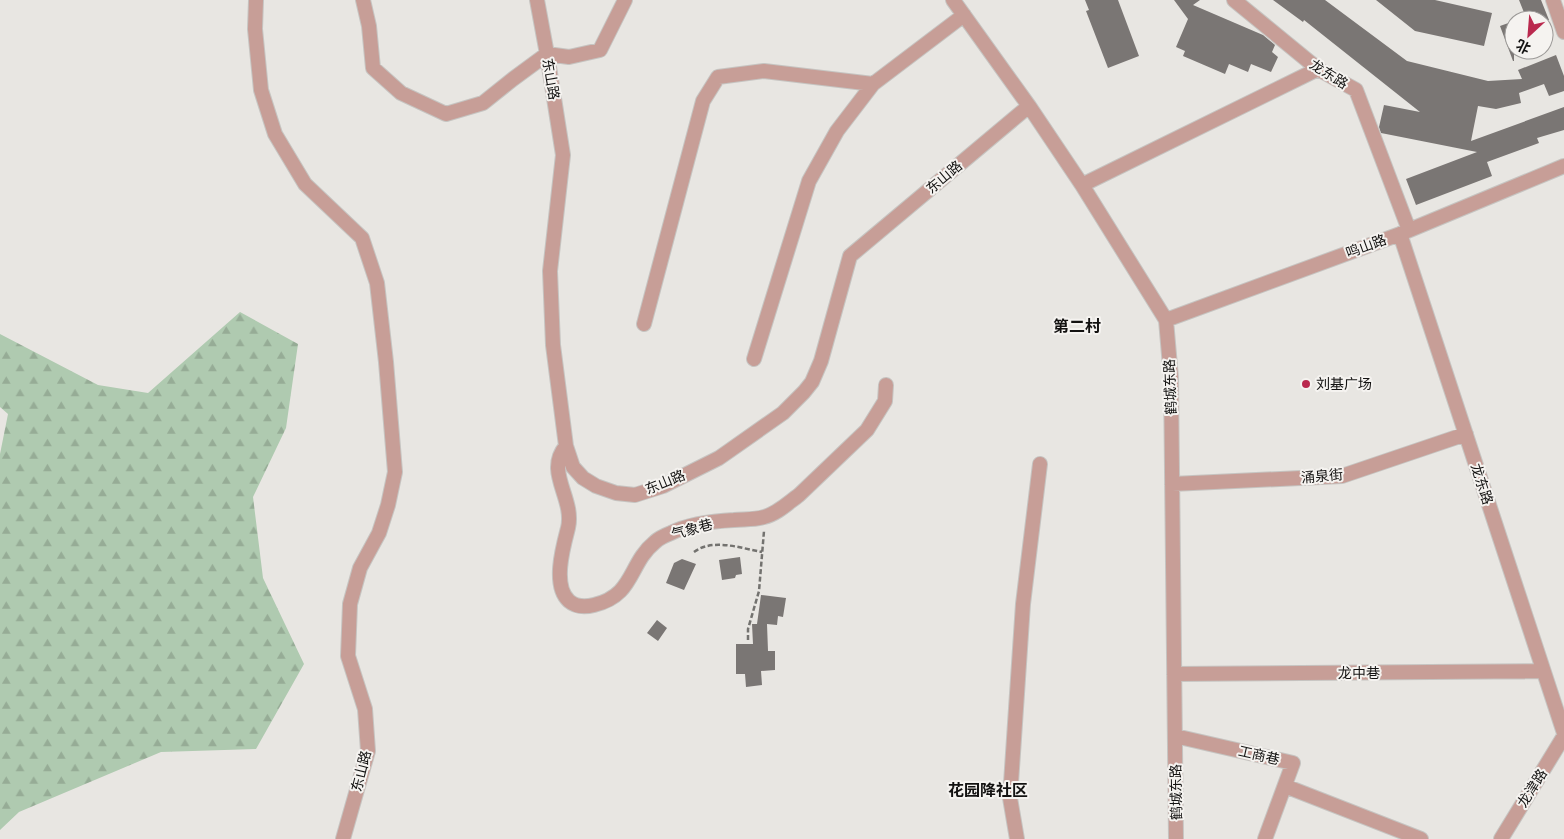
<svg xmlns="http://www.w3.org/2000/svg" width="1564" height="839" font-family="Montserrat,'Noto Sans SC',sans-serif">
  <defs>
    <pattern id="forest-firs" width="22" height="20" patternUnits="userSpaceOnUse" patternTransform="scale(1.25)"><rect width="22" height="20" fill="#afcab0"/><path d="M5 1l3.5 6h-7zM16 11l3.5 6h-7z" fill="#96ac96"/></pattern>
  </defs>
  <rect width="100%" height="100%" fill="#e8e6e2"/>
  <path fill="url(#forest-firs)" d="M240,312l58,32 -12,84 -33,69 10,81 41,86 -48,85 -95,3 -142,60 -19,18v-376l8,-40 -8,-7v-73l98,51 50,8z"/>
  <path fill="#7a7674" d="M1085,0h33l21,56 -31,12 -22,-57 3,-1z
    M1174,0h26l-7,5 70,30 12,10 -3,7 6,5 -7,15 -20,-8 -3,8 -19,-8 -4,10 -42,-18 2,-5 -9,-4 12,-28z
    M1273,0h52l82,61 81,20 34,-2 -4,-9 38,-15 8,21v15l-15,5 -5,-12 -25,9 2,10 -25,6 -18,-3 -7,35 93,-34v23l-27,8 2,5 -52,19 5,14 -76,29 -10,-26 71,-27 -96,-19 -2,-6 5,-22 36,7 -116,-92 -1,2z
    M1376,0h59l57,13 -8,33 -69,-15z
    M1519,0h22l8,20h-22z
    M1514,21v40h-1l-13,-35z
    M740,557l2,17 -6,1 -1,3 -13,2 -3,-20z
    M682,559l14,5 -12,26 -18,-7 8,-20z
    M761,595l25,3 -3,19 -5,-1 -1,9 -10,-1 1,27h7v19l-14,1 1,14 -16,2 -1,-13h-9v-30h17l-1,-20h5z
    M657,620l10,8 -9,13 -11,-8z"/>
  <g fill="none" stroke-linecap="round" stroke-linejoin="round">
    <g stroke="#c6c4c1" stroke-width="16">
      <path id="minor" d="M256,0l-1,29 6,61 14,44 30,50 57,54 15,45 9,79 9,110 -7,33 -9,28 -19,35 -10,36 -2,52 17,53 3,42 -25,88
        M363,0l6,26 4,42 28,25 45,21 37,-11 30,-24 34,-25 22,3 31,-7 25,-50
        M537,0l10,54 16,101 -13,116 3,74 13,101 7,21 10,11 13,8 20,7 19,2 28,-9 56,-28 64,-45 21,-21 8,-10 9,-21 29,-105 179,-150
        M953,0l76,106 53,79 84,135 5,58 5,461
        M1234,0l84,69 38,21 53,140
        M1553,0l11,32
        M1082,185l236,-116
        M1400,234l164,499
        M1166,320l234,-86 164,-68
        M644,324l59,-223 15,-24 46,-6 109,13
        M754,359l55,-178 28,-50 36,-47 91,-69
        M566,446c-22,26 9,52 2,82 -5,19 -16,58 1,73 7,6 17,6 25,4 41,-10 34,-41 61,-63 4,-4 11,-7 16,-9 18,-9 43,-12 63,-13 10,-1 21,0 30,-3 13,-3 24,-14 35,-22l68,-65 18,-29 1,-16
        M1172,484l170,-8 124,-42
        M1174,674l369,-3
        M1175,736l118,27 -28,76
        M1285,786l136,53
        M1017,839l-7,-41 13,-194 17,-140
        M1501,839l63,-103"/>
    </g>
    <path stroke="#73726f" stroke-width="2.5" stroke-dasharray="5 2.5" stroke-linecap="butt" d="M694,552c19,-14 46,-4 68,0
      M748,640v-11l11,-38 5,-60"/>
    <use href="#minor" stroke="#c79e97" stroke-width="14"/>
  </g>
  <circle fill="#ba294e" stroke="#f5f3f0" stroke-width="2" cx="1306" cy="384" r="5"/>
  <g text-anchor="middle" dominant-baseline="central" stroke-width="4" stroke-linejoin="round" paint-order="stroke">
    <g font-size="14" fill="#131211" stroke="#f5f3f0">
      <text transform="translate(1329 74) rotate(32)">龙东路</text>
      <text transform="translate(551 79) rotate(80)">东山路</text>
      <text transform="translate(944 177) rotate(-40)">东山路</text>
      <text transform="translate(1366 246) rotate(-20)">鸣山路</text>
      <text transform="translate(1170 387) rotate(-92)">鹤城东路</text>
      <text transform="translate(1322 476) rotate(-5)">涌泉街</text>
      <text transform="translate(665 482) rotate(-22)">东山路</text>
      <text transform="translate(1482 484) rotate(72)">龙东路</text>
      <text transform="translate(692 529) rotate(-15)">气象巷</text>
      <text x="1359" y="673">龙中巷</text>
      <text transform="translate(1259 755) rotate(13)">工商巷</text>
      <text transform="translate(361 771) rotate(-76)">东山路</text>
      <text transform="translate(1532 788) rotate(-58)">龙津路</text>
      <text transform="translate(1176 792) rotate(-91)">鹤城东路</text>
    </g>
    <g font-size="14" fill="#131211" stroke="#f5f3f0" text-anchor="start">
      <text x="1316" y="384">刘基广场</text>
    </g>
    <g font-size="16" font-weight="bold" fill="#131211" stroke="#f5f3f0">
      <text x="1077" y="326">第二村</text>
      <text x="988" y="790">花园降社区</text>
    </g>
  </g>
  <g transform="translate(1529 35) rotate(206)"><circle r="24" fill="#f5f3f0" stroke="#9b9997"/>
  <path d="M0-4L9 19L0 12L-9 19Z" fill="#ba294e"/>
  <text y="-8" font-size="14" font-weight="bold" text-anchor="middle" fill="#131211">北</text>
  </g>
</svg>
